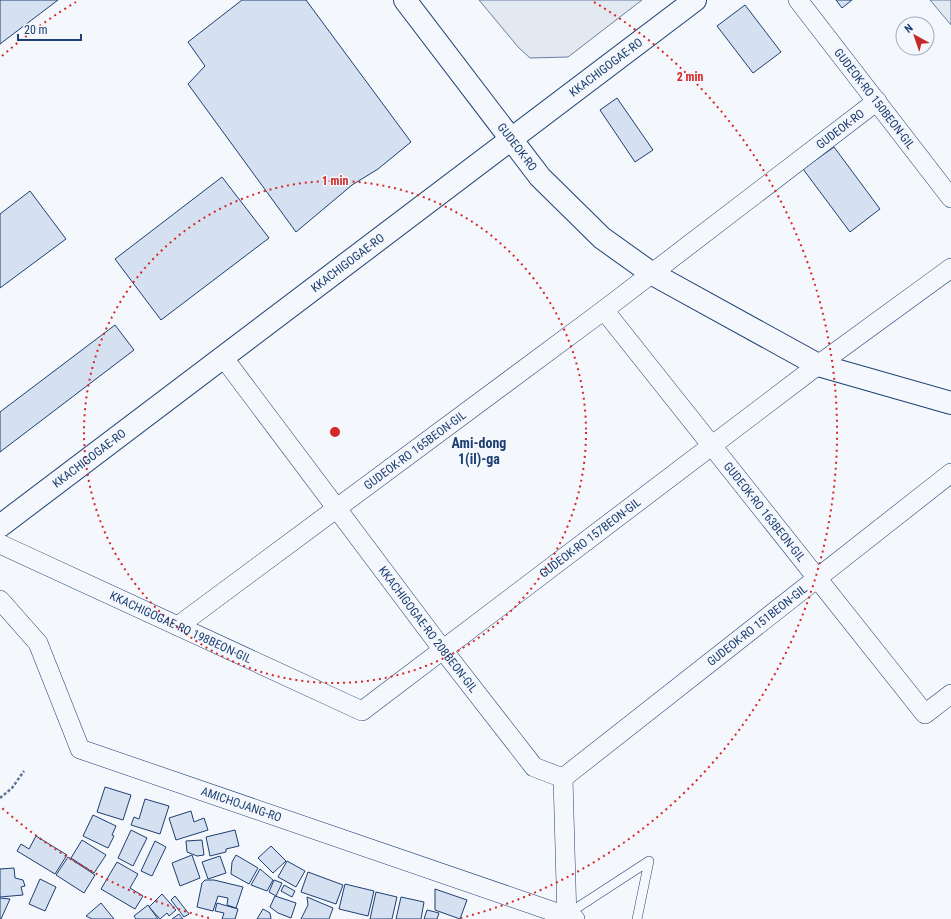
<svg xmlns="http://www.w3.org/2000/svg" width="951" height="919" font-family="'Roboto Condensed',sans-serif">
  <rect width="100%" height="100%" fill="#f4f7fb"/>
  <path fill="#e3e9f0" stroke="#687fa3" d="M479,0h163l-74,57 -38,1 -11,-10z
    M930,0h21v25z"/>
  <path fill="#d5e0f0" stroke="#1d3f73" d="M0,0h58l-58,44z
    M242,0h64l105,142 -33,27 -26,16 -56,47 -108,-148 17,-18 -17,-24z
    M836,0h16l-10,8z
    M745,5l36,47 -28,21 -36,-47z
    M617,98l36,52 -18,12 -35,-52z
    M834,147l46,62 -30,23 -47,-63z
    M222,177l47,61 -108,82 -46,-61z
    M30,191l36,48 -66,49v-74z
    M115,325l19,25 -134,102v-40z
    M105,787l26,8 -8,25 -26,-8z
    M145,799l24,7 -9,28 -29,-9 3,-8 5,2z
    M191,811l3,11 10,-4 4,12 -32,10 -7,-22z
    M93,815l23,11 -4,9 2,1 -6,12 -25,-12z
    M131,830l16,8 -14,28 -15,-8z
    M235,830l4,16 -13,3v3l-16,4 -4,-19z
    M36,836l31,19 -12,19 -38,-23 4,-7 8,5z
    M82,840l24,15 -12,18 -23,-15z
    M202,840l2,15 -7,1 -10,-4 -1,-11z
    M155,841l11,6 -14,29 -11,-5z
    M271,846l15,15 -13,12 -15,-15z
    M192,855l8,23 -20,8 -8,-23z
    M236,855l22,13 -9,16 -18,-10 1,-12z
    M220,856l6,17 -18,6 -6,-17z
    M68,857l27,18 -11,18 -28,-18z
    M287,861l18,10 -9,16 -18,-10z
    M117,862l21,12 -8,14 13,8 -8,13 -34,-20z
    M14,868l1,10 8,2 2,6 -4,1 2,8 -23,2v-28z
    M260,869l13,11 -6,11 -16,-6z
    M308,872l35,13 -7,19 -35,-12z
    M40,879l16,8 -11,24 -16,-7z
    M205,880h9l29,7 -7,21 -9,-3 1,-7 -10,-2 -5,15 -16,-4 5,-24z
    M274,880l8,3 -6,13 -7,-4z
    M345,884l29,7 -6,25 -29,-7z
    M284,885l11,6 -3,6 -11,-6z
    M435,889l32,11 -7,19 -25,-9z
    M376,892l21,5 -5,22h-22z
    M162,894l14,16 -7,6 -2,-3 -7,6 -11,-12z
    M175,896l14,18 -5,3 -13,-17z
    M275,896l21,7 -5,15 -13,-5 -8,-6z
    M307,897l26,11 -4,11h-28l7,-14z
    M401,897l23,5 -3,17h-25z
    M0,898l10,1 -9,20h-1z
    M101,903l13,16h-22l-6,-3z
    M217,903l21,6 -3,10h-13l2,-6 -9,-2z
    M148,905l10,14h-22l-2,-3z
    M263,909l7,4 1,6h-14z
    M427,910l12,3 -2,6h-13z
    M179,914l4,5h-11z"/>
  <g fill="none" stroke-linecap="round" stroke-linejoin="round">
    <g stroke="#1d3f73" stroke-width="10">
      <path id="service" d="M566,915l83,-54 -12,58"/>
    </g>
    <g stroke="#1d3f73" stroke-width="20">
      <g id="minor">
        <path id="s1" d="M798,0l153,198"/>
        <path id="s2" d="M604,310l321,404 26,-20"/>
        <path id="s3" d="M223,357l220,293 91,117 29,11 4,141"/>
        <path id="s4" d="M0,544l362,167 456,-346 133,-97"/>
        <path id="s5" d="M0,600l38,43 42,106 495,170"/>
        <path id="s6" d="M178,626l426,-316 273,-209"/>
        <path id="s7" d="M563,778l388,-305"/>
      </g>
    </g>
    <g stroke="#1d3f73" stroke-width="24">
      <g id="secondary">
        <path id="s8" d="M0,526l695,-526"/>
      </g>
    </g>
    <g stroke="#1d3f73" stroke-width="24">
      <g id="primary">
        <path id="s9" d="M405,0l135,177 62,61 49,35 167,92 133,38"/>
      </g>
    </g>
    <path stroke="#5e769c" stroke-width="2.5" stroke-dasharray="3 2" stroke-linecap="butt" d="M0,798l12,-10 12,-17"/>
    <use href="#service" stroke="#f4f7fb" stroke-width="9"/>
    <use href="#minor" stroke="#f4f7fb" stroke-width="19"/>
    <use href="#secondary" stroke="#f4f7fb" stroke-width="22"/>
    <use href="#primary" stroke="#f4f7fb" stroke-width="22"/>
  </g>
  <g fill="none" stroke="#d62828" stroke-width="2" stroke-dasharray="2 4">
    <circle cx="335" cy="432" r="251"/>
    <path d="M209 918A502 502 0 0 1 2 808M2 56A502 502 0 0 1 76 2M594 2A502 502 0 0 1 461 918"/>
  </g>
  <g text-anchor="middle" dominant-baseline="central" stroke-width="3" stroke-linejoin="round" paint-order="stroke">
    <g font-size="12" fill="#1d3f73" stroke="#f4f7fb">
      <text stroke="none"><textPath href="#s8" startOffset="760">KKACHIGOGAE-RO</textPath></text>
      <text stroke="none"><textPath href="#s1" startOffset="125">GUDEOK-RO 150BEON-GIL</textPath></text>
      <text stroke="none"><textPath href="#s6" startOffset="828">GUDEOK-RO</textPath></text>
      <text stroke="none"><textPath href="#s9" startOffset="185">GUDEOK-RO</textPath></text>
      <text stroke="none"><textPath href="#s8" startOffset="436">KKACHIGOGAE-RO</textPath></text>
      <text stroke="none"><textPath href="#s6" startOffset="295">GUDEOK-RO 165BEON-GIL</textPath></text>
      <text stroke="none"><textPath href="#s8" startOffset="112">KKACHIGOGAE-RO</textPath></text>
      <text stroke="none"><textPath href="#s2" startOffset="258">GUDEOK-RO 163BEON-GIL</textPath></text>
      <text stroke="none"><textPath href="#s4" startOffset="685">GUDEOK-RO 157BEON-GIL</textPath></text>
      <text stroke="none"><textPath href="#s7" startOffset="247">GUDEOK-RO 151BEON-GIL</textPath></text>
      <text stroke="none"><textPath href="#s4" startOffset="199">KKACHIGOGAE-RO 198BEON-GIL</textPath></text>
      <text stroke="none"><textPath href="#s3" startOffset="341">KKACHIGOGAE-RO 208BEON-GIL</textPath></text>
      <text stroke="none"><textPath href="#s5" startOffset="342">AMICHOJANG-RO</textPath></text>
    </g>
    <g font-size="14" font-weight="bold" fill="#1d3f73" stroke="#f4f7fb">
      <text x="479" y="443">Ami-dong<tspan x="479" dy="16">1(il)-ga</tspan></text>
    </g>
  </g>
  <circle cx="335" cy="432" r="6" fill="#d62828" stroke="#f4f7fb" stroke-width="2"/>
  <g font-size="12" text-anchor="middle" font-weight="bold" fill="#d62828" stroke="#f4f7fb" stroke-width="3" stroke-linejoin="round" paint-order="stroke">
    <text x="690" y="81">2 min</text>
    <text x="335" y="185">1 min</text>
  </g>
  <g transform="translate(915 36) rotate(320)"><circle r="19" fill="#f4f7fb" stroke="#9eadc5"/>
  <path d="M0-3L7 15L0 10L-7 15Z" fill="#c62828"/>
  <text y="-6" font-size="11" font-weight="bold" text-anchor="middle" fill="#1d3f73">N</text>
  </g>
  <path d="M18 34v6h63v-6" fill="none" stroke="#1d3f73" stroke-width="2"/>
  <text x="24" y="34" font-size="12" fill="#1d3f73" stroke="#f4f7fb" stroke-width="3" paint-order="stroke">20 m</text>
</svg>
